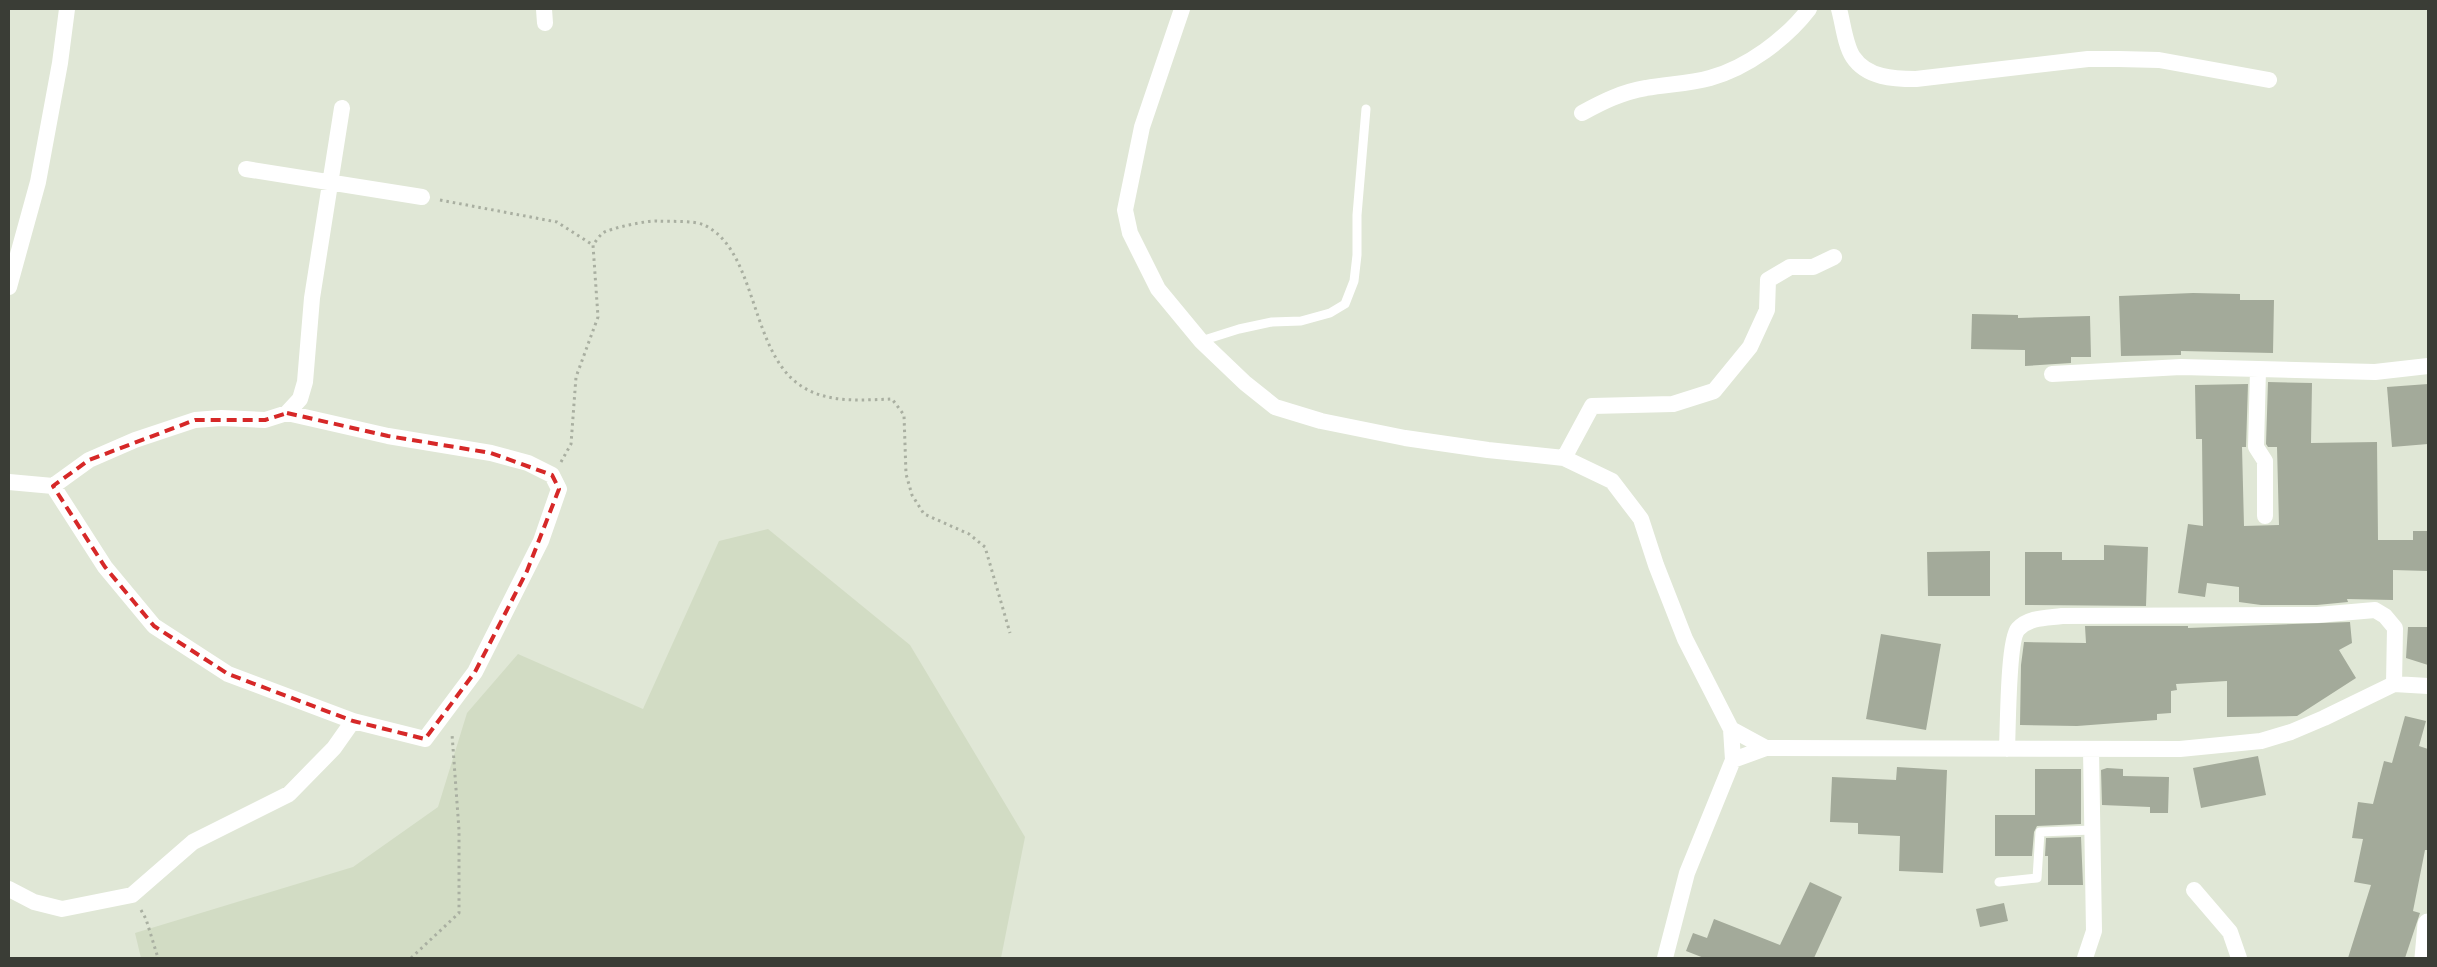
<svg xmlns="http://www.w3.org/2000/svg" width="2437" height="967" font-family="'Titillium Web',sans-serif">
  <rect width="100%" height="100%" fill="#e0e7d6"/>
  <path fill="#d2dcc4" d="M768,529l142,116 115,192 -24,121h-860l-6,-25 218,-66 85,-60 29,-94 51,-59 125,55 76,-168z"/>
  <path fill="#a3aa9a" d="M2193,293l47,1v6h34l-1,53 -92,-2v4l-60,1 -2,-60z
    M1972,314l46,1v3l72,-2 1,41h-20v6l-46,3v-16l-54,-1z
    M2268,382l44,1 -1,60 66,-1 1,98h35v-9h15v40l-35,-1v30l-46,-1 1,3 -31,3h-56l-22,-3v-15l-32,-4 -2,14 -27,-4 10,-69 15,2 -1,-87h-6l-1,-54 53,-1 -2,63h-4l2,79 35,-1 -2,-78h-9l-2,-3z
    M2428,384v60l-36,3 -5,-60z
    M2104,545l44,2 -2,59 -121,-1v-53h37v8h42z
    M1990,551v45h-62l-1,-44z
    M2350,622l2,21 -13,7 17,28 -59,38 -70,1v-36l-51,3 1,6 -6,1v22l-14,1v6l-80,6 -57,-1 1,-60 3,-23 62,1 -1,-17h103v2z
    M2408,627h20v38l-22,-7z
    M1881,634l60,10 -15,86 -60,-11z
    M2405,716l21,5 -7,25 9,3v101h-3l-12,61 7,2 -15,45h-57l23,-73 -17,-3 9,-43 -11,-1 6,-36 15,2 11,-43 8,2z
    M2258,756l8,39 -65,13 -8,-40z
    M1897,767l50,3 -4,103 -44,-2 1,-35 -42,-2v-11l-28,-1 2,-45 64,3z
    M2107,768l16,1v7l46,1 -1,36h-18v-6l-48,-2 -1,-35z
    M2035,769h46v55l-44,2 -3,6 -2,24h-37v-41h40z
    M2081,837l2,48h-35v-29h-3l1,-18z
    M1810,882l32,15 -28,61h-110l-18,-7 7,-18 14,5 7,-19 66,26z
    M2004,903l4,18 -28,6 -4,-18z"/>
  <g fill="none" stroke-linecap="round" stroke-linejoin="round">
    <path stroke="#a9afa1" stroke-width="3" stroke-dasharray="2.5 4" stroke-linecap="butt" d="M440,200l117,22 36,23
      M561,462l10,-18 5,-67 22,-60 -5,-72c3,-4 6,-9 10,-12 7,-5 46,-13 55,-12 14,1 34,-1 46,4 52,24 46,122 93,158 27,21 64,17 95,16l12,16 2,59 6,21 12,19 45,20 16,13 25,86
      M141,910l5,9 12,39
      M411,958l48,-45v-83l-7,-96"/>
    <path stroke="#fff" stroke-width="9" d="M1201,341l38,-12 33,-7 29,-1 29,-8 15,-9 9,-23 3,-26v-40l9,-106
      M1999,882l38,-4 3,-46 52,-2"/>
    <path stroke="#fff" stroke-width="16" d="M544,9l1,14
      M1182,9l-40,118 -17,83 5,23 28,56 43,52 44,42 30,24 46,14 84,17 83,12 76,8 48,23 29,38 15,46 29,74 46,90 35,19 414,1 81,-8 30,-9 33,-14 70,-34 34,2
      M1839,9c4,14 6,36 14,48 14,21 41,22 63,22l172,-20h31l40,1 110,20
      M1582,113c20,-11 40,-21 64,-25 21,-4 43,-4 64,-10 37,-10 76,-39 99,-69
      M246,169l176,28
      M9,287l29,-105 22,-119 7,-54
      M2258,370l-2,77 9,14v55
      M2052,374l129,-7 194,5 53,-6
      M287,413l13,-14 5,-17 7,-84 30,-190
      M1564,458l28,-52 81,-2 41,-13 36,-44 17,-37 1,-30 22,-13h23l21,-10
      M9,482l44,4 36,-26 46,-20 60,-20 26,-2 44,2 22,-7 101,23 103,17 37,10 24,12 7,14 -18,52 -66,131 -50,67 -72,-18 -125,-47 -74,-48 -49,-59 -52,-81
      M2007,749c1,-20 1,-109 11,-120 11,-12 29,-11 44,-13l255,-1 58,-5 10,6 10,12 -1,56
      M1733,760l33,-12
      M9,889l25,13 28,7 70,-14 61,-53 96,-48 45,-46 19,-27
      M2194,890l36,42 9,26
      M1665,958l22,-85 46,-113 -2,-31
      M2085,958l9,-27 -3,-182"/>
    <path stroke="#fff" stroke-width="21" d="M2425,958l3,-34"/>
  </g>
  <path fill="none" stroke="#d62828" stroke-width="4" stroke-dasharray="10 6" stroke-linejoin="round" d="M287,413l101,23 103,17 61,22 7,14 -32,82 -52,101 -50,67 -72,-18 -125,-47 -74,-48 -49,-59 -52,-81 36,-26 106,-40h70z"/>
  <rect width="2437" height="967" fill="none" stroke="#3a3d36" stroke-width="20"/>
</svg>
